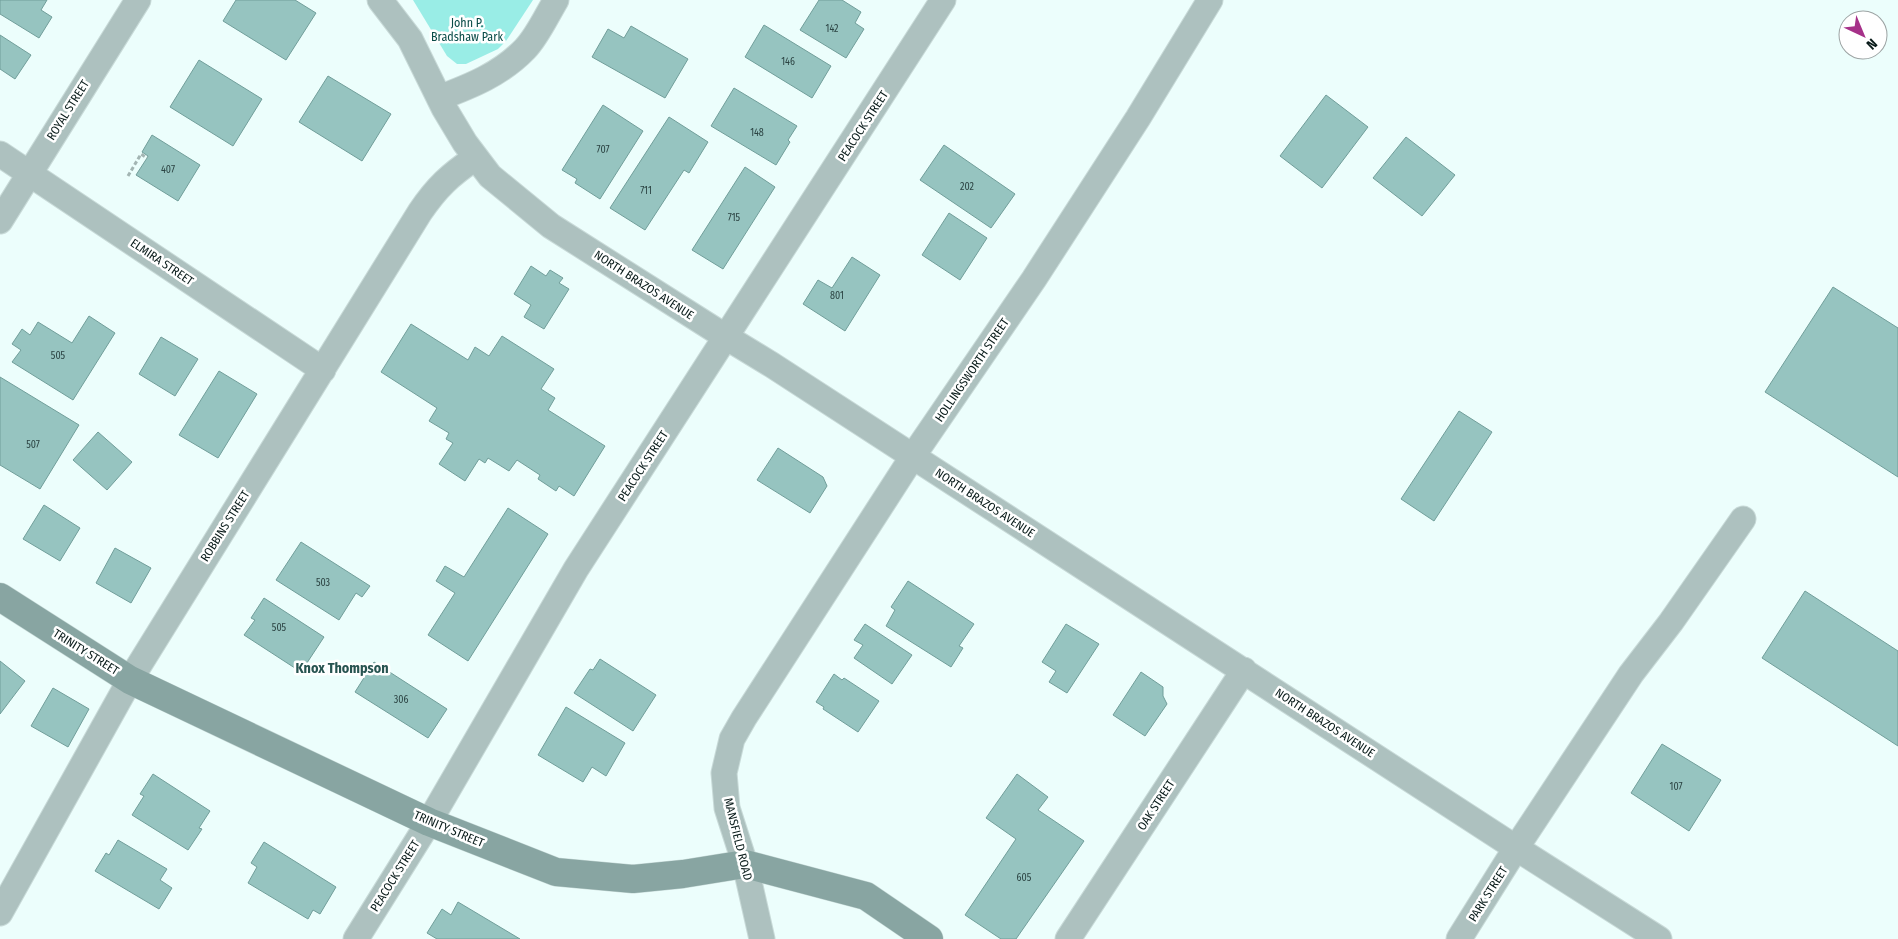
<svg xmlns="http://www.w3.org/2000/svg" width="1898" height="939" font-family="'Fira Sans Condensed',sans-serif">
  <rect width="100%" height="100%" fill="#ecfefc"/>
  <path fill="#99ede6" d="M413,0h120l-27,41 -8,8 -32,15h-9l-10,-8z"/>
  <path fill="#96c4c0" stroke="#719e9a" d="M0,0h47l-6,10 11,7 -13,21 -39,-24z
    M236,0h59l21,13 -30,47 -63,-39z
    M819,0h23l19,12 -6,11 9,6 -18,29 -46,-28z
    M764,25l67,41 -19,32 -67,-41z
    M631,26l57,33 -23,39 -73,-41 16,-28 16,9z
    M0,35l31,20 -16,24 -15,-10z
    M199,60l63,39 -29,47 -63,-39z
    M328,76l63,38 -29,47 -63,-39z
    M734,88l63,38 -9,14 2,2 -14,23 -65,-39z
    M1326,95l42,32 -46,61 -42,-32z
    M603,105l40,26 -43,68 -25,-16 2,-4 -15,-9z
    M669,117l39,25 -19,31 -5,-3 -39,60 -35,-22z
    M152,135l48,30 -22,36 -42,-26 11,-17 1,-2 -6,-4z
    M1406,137l49,38 -33,41 -49,-38z
    M944,145l71,49 -24,34 -71,-48z
    M745,167l30,20 -52,82 -31,-19z
    M949,213l38,25 -27,42 -38,-25z
    M852,257l28,18 -35,56 -42,-27 15,-24 14,8z
    M531,266l15,10 4,-6 13,8 -4,5 10,6 -25,40 -20,-12 7,-12 -17,-11z
    M1833,287l65,41v149l-133,-85z
    M89,316l26,17 -42,67 -61,-38 9,-12 -9,-6 10,-15 8,6 8,-13 34,21z
    M411,324l57,36 7,-13 14,9 13,-20 52,33 -13,20 14,9 -7,12 57,36 -31,50 -15,-10 -3,5 -18,-12 2,-4 -23,-15 -8,11 -21,-13 -3,5 -6,-4 -14,22 -26,-17 14,-21 -7,-4 3,-6 -20,-12 8,-13 -56,-36z
    M161,337l37,22 -23,37 -36,-22z
    M219,371l38,23 -39,64 -39,-23z
    M0,377l79,48 -39,64 -40,-24z
    M1459,411l33,21 -58,89 -33,-22z
    M98,432l34,30 -25,28 -34,-30z
    M778,448l45,29 4,9 -17,27 -53,-33z
    M44,505l36,23 -20,33 -37,-22z
    M508,508l40,26 -80,127 -40,-26 27,-42 -19,-12 9,-15 19,11z
    M301,542l69,44 -8,11 -6,-4 -17,27 -63,-40z
    M115,548l36,20 -20,35 -35,-20z
    M908,581l66,43 -15,22 4,2 -12,19 -65,-41 9,-16 -4,-3z
    M1805,591l93,60v95l-136,-88z
    M264,598l60,39 -23,35 -57,-37 11,-15 -4,-2z
    M865,624l47,31 -20,29 -38,-26 9,-13 -9,-5z
    M1066,624l33,20 -32,49 -18,-11 7,-11 -14,-9z
    M600,659l56,36 -23,36 -59,-38 16,-24 3,1z
    M0,661l25,20 -25,33z
    M374,662l73,47 -19,29 -73,-46z
    M1141,672l22,15v9l4,8 -22,32 -32,-21z
    M834,674l8,6 2,-2 35,23 -21,31 -35,-23 1,-2 -8,-5z
    M53,688l36,21 -21,38 -37,-21z
    M566,707l59,36 -19,33 -14,-9 -9,15 -45,-27z
    M1662,744l59,36 -32,51 -58,-38z
    M153,774l57,37 -11,17 3,1 -14,21 -56,-35 12,-19 -4,-2z
    M1017,774l31,23 -10,13 46,31 -68,98h-15l-36,-24 51,-76 -30,-21z
    M118,840l49,29 -7,11 12,8 -13,21 -64,-38 11,-18 3,2z
    M264,842l72,45 -16,27 -7,-4 -5,9 -60,-36 9,-16 -6,-4z
    M458,902l62,37h-83l-10,-6 15,-24 9,6z"/>
  <g fill="none" stroke-linecap="round" stroke-linejoin="round">
    <g stroke="#c8dad8" stroke-width="27">
      <path id="street" d="M380,0l30,39 34,69 21,35 25,33 61,50 175,111 46,28 744,483 143,91
        M439,98c32,-12 62,-24 86,-49 12,-12 22,-34 31,-49
        M0,154l323,216
        M0,221l138,-221
        M0,913l130,-233 290,-468c17,-25 30,-37 55,-54
        M356,939l73,-117 147,-253 367,-569
        M762,939l-17,-75 -18,-56 -3,-35 8,-34 12,-21 169,-262 121,-177 104,-161 72,-118
        M1068,939l176,-269
        M1459,939l57,-91 115,-174 40,-52 72,-103"/>
    </g>
    <g stroke="#c8dad8" stroke-width="29">
      <path id="secondary" d="M0,597l130,83 299,142 127,50 77,7 50,-5 62,-10 121,32 63,43"/>
    </g>
    <path stroke="#a3b5b3" stroke-width="3" stroke-dasharray="4 2.5" stroke-linecap="butt" d="M128,176l13,-22 6,4"/>
    <use href="#street" stroke="#adc1bf" stroke-width="25"/>
    <use href="#secondary" stroke="#88a5a2" stroke-width="28"/>
  </g>
  <g text-anchor="middle" dominant-baseline="central" stroke-width="5" stroke-linejoin="round" paint-order="stroke">
    <g font-size="10" fill="#2c4443">
      <text x="832" y="29">142</text>
      <text x="788" y="62">146</text>
      <text x="757" y="133">148</text>
      <text x="603" y="150">707</text>
      <text x="168" y="170">407</text>
      <text x="967" y="187">202</text>
      <text x="646" y="191">711</text>
      <text x="734" y="218">715</text>
      <text x="837" y="296">801</text>
      <text x="58" y="356">505</text>
      <text x="33" y="445">507</text>
      <text x="323" y="583">503</text>
      <text x="279" y="628">505</text>
      <text x="401" y="700">306</text>
      <text x="1676" y="787">107</text>
      <text x="1024" y="878">605</text>
    </g>
    <g font-size="12" fill="#084b47" stroke="#fff">
      <text x="467" y="23">John P.<tspan x="467" dy="14">Bradshaw Park</tspan></text>
    </g>
    <g font-size="12" fill="#081a19" stroke="#fff">
      <text transform="translate(68 110) rotate(-58)">ROYAL STREET</text>
      <text transform="translate(863 126) rotate(-57)">PEACOCK STREET</text>
      <text transform="translate(162 262) rotate(34)">ELMIRA STREET</text>
      <text transform="translate(644 285) rotate(33)">NORTH BRAZOS AVENUE</text>
      <text transform="translate(972 370) rotate(-56)">HOLLINGSWORTH STREET</text>
      <text transform="translate(643 466) rotate(-57)">PEACOCK STREET</text>
      <text transform="translate(985 503) rotate(33)">NORTH BRAZOS AVENUE</text>
      <text transform="translate(225 526) rotate(-58)">ROBBINS STREET</text>
      <text transform="translate(86 652) rotate(32)">TRINITY STREET</text>
      <text transform="translate(1325 723) rotate(33)">NORTH BRAZOS AVENUE</text>
      <text transform="translate(1156 805) rotate(-57)">OAK STREET</text>
      <text transform="translate(449 829) rotate(23)">TRINITY STREET</text>
      <text transform="translate(738 839) rotate(76)">MANSFIELD ROAD</text>
      <text transform="translate(395 876) rotate(-58)">PEACOCK STREET</text>
      <text transform="translate(1488 894) rotate(-58)">PARK STREET</text>
    </g>
    <g font-size="14" font-weight="bold" fill="#285451" stroke="#fff">
      <text x="342" y="668">Knox Thompson</text>
    </g>
  </g>
  <g transform="translate(1863 35) rotate(136)"><circle r="24" fill="#ffffff" stroke="#9ca3a3"/>
  <path d="M0-4L9 19L0 12L-9 19Z" fill="#a63189"/>
  <text y="-8" font-size="14" font-weight="bold" text-anchor="middle" fill="#081a19">N</text>
  </g>
</svg>
